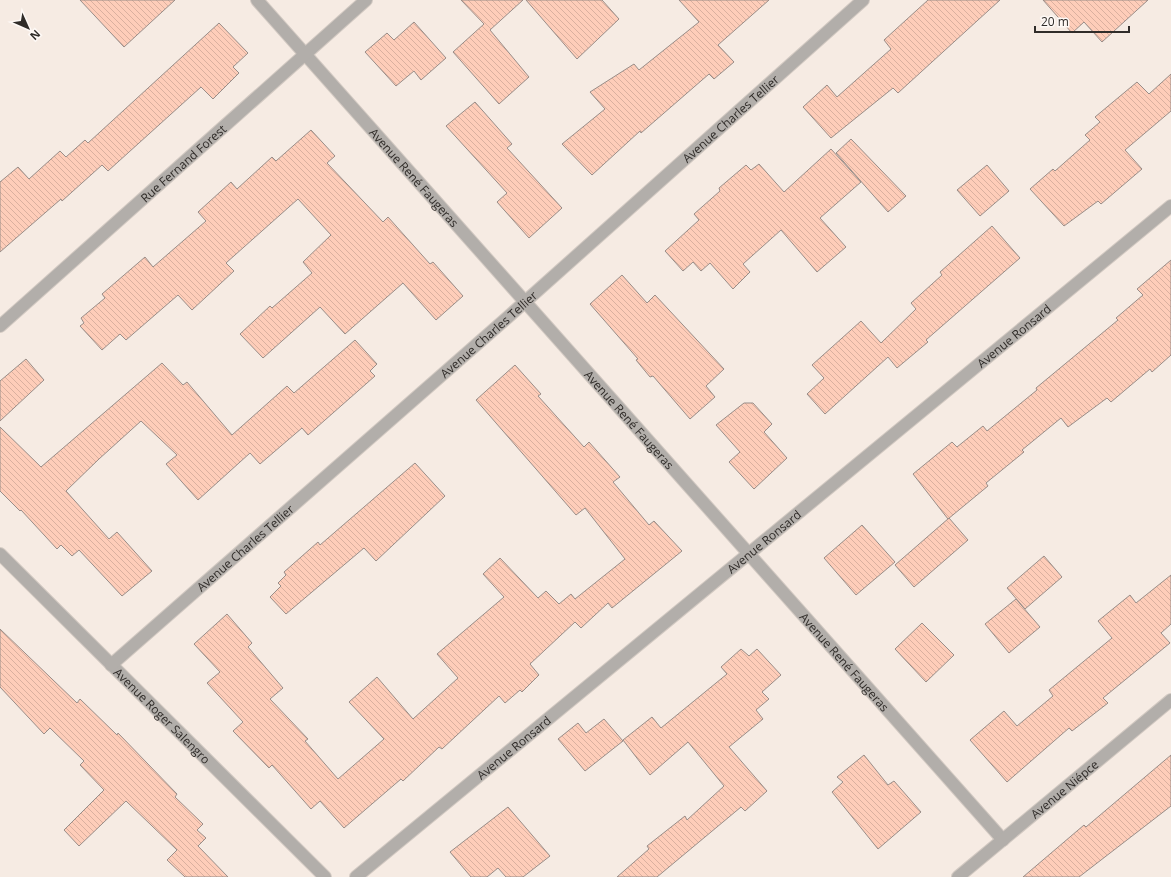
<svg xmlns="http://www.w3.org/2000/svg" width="1171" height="877" font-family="'Open Sans',sans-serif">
  <defs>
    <pattern id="building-back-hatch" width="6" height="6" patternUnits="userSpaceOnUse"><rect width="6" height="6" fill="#fecdb9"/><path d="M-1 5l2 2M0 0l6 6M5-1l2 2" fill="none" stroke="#dab09f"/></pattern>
  </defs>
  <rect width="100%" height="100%" fill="#f6ebe3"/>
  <path fill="url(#building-back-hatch)" stroke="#998d88" d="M80,0h95l-51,47z
    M461,0h62l-33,30 39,47 -30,27 -46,-52 31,-28z
    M526,0h76l17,19 -42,40z
    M679,0h90l-51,45 16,17 -20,17 -5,-5 -68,59 -1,-2 -48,44 -30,-31 43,-35 -15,-17 44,-28 5,6 60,-48z
    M928,0h72l-102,93 -5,-5 -62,50 -28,-31 24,-22 10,12 54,-48 -7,-9z
    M1043,0h105l-46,42 -18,-20 -12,11z
    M414,22l32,36 -25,22 -7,-9 -18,15 -31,-34 22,-19 7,7z
    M219,23l29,30 -15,14 6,6 -26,26 -12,-12 -93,84 -6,-6 -40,36 -1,-2 -61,53v-70l18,-15 11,12 31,-28 6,6 19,-17 3,3z
    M1171,74v37l-46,39 17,19 -41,35 -3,-3 -34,25 -34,-37 23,-20 2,2 35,-31 -5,-5 15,-13 -5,-5 42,-35 12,12z
    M475,102l37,42 -5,4 55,60 -33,30 -32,-36 10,-9 -61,-67z
    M311,130l24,26 -8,7 56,59 5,-5 42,47 3,-2 30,34 -27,24 -33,-37 -58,51 -25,-27 -57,51 -23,-24 30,-28 2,2 40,-35 -9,-11 28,-27 -33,-36 -72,64 8,8 -42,39 -14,-15 -52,45 -6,-6 -18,16 -22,-24 4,-3 -3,-5 24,-20 -3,-4 43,-37 8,10 53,-46 -8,-9 33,-30 6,7 35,-32 4,4z
    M851,139l55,57 -18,16 -52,-59z
    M831,149l30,33 -41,36 26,29 -29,25 -36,-42 -38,34 7,8 -17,17 -23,-26 -9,8 -8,-9 -10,9 -18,-20 34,-31 -5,-6 26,-23 -1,-3 27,-23 5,5 8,-6 25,28z
    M987,165l22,26 -29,25 -23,-26z
    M992,226l28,32 -94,82 2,2 -31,26 -9,-11 -63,57 -18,-20 17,-16 -12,-13 49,-44 20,22 35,-34 -5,-6 31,-28 -2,-3z
    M1171,260v95l-19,17 -2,-3 -39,33 -4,-4 -39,29 -7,-9 -39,32 2,2 -38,31 2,3 -40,33 -35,-45 39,-32 5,5 26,-21 4,5 50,-41 -1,-2 82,-68 -2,-2 27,-23 -6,-6z
    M622,275l25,28 8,-8 69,74 -18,17 9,11 -25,22 -37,-43 -3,1 -14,-17 2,-1 -48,-55z
    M355,340l22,24 -7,7 5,5 -67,59 -6,-7 -42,36 -10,-11 -52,47 -32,-36 11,-9 -36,-34 -42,38 -33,32 43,48 8,-7 35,39 -30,25 -43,-46 -7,6 -11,-11 -4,4 -36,-39 -1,1 -20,-20v-64l41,40 121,-104 21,22 4,-3 45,53 55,-49 7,7z
    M26,359l18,21 -44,41v-40z
    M515,365l26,29 -3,2 46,51 5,-5 31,35 -7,5 36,43 5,-4 28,30 -70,57 -4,-5 -27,25 -6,-6 -45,42 9,11 -17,17 -2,-2 -15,13 -6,-7 -57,53 -3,-2 -36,34 -2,-2 -57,49 -24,-27 -9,8 -39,-44 -3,3 -36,-37 10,-9 -36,-39 13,-11 -26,-28 33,-30 25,29 -4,4 35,41 -13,11 38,40 -3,2 33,38 46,-40 -35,-37 28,-25 36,42 45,-41 -21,-24 67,-57 -21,-23 17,-16 38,40 8,-7 13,13 12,-10 4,5 50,-40 -40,-51 -9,7 -100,-115z
    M744,403h9l19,21 -8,8 23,26 -33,31 -25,-27 11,-10 -24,-27z
    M415,463l30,33 -69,65 -12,-13 -78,66 -16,-17 11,-11 -3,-3 8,-8 -2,-3 34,-30 2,3z
    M949,518l19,22 -54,47 -19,-22z
    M862,525l33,37 -39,33 -32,-37z
    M1044,556l18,21 -37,32 -18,-21z
    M1171,575v49l-10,9 9,10 -67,55 5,5 -36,28 -3,-3 -62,54 -37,-42 34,-29 13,15 36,-30 -4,-6 63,-52 -14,-17 32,-26 6,8z
    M1016,599l24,28 -31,26 -24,-29z
    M922,623l32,32 -28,27 -31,-33z
    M0,629l77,74 3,-4 37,36 1,-2 59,61 -2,3 28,27 -6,6 9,8 -8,8 30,31h-43l-18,-17 10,-10 -51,-49 -47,45 -15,-16 40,-40 -24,-25 4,-4 -34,-33 -6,6 -44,-47z
    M741,649l8,7 8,-7 24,26 -19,17 7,7 -13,11 7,9 -34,28 38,44 -22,20 -4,-4 -84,70h-40l32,-28 -2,-3 38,-30 2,4 37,-34 -36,-44 -38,33 -27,-35 29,-23 9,11 66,-54 -6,-7z
    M604,719l19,22 -38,30 -27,-32 20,-16 8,10z
    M864,755l24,30 6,-4 27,31 -43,37 -46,-57 11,-10 -6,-5z
    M1171,755v51l-92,71h-56l61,-52 2,2z
    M508,807l42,49 -27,21h-17l-8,-9 -11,9h-16l-21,-25z"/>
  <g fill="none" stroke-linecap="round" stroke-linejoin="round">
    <g stroke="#d2c9c2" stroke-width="14">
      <g id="minor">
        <path id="s1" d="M257,0l746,840"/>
        <path id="s2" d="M0,326l366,-326"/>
        <path id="s3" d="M0,554l325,323"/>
        <path id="s4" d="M111,665l397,-348 355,-317"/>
        <path id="s5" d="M356,877l815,-671"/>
        <path id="s6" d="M958,877l213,-177"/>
      </g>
    </g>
    <use href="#minor" stroke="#b2aeaa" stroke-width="12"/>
  </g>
  <g text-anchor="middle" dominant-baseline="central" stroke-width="3" stroke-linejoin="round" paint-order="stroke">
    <g font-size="12" fill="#302c29" stroke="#fef9f6">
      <text stroke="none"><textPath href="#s4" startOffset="826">Avenue Charles Tellier</textPath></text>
      <text stroke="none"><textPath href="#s2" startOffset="245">Rue Fernand Forest</textPath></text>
      <text stroke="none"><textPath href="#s1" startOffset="237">Avenue René Faugeras</textPath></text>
      <text stroke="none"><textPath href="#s4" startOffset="502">Avenue Charles Tellier</textPath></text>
      <text stroke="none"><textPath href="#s5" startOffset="852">Avenue Ronsard</textPath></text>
      <text stroke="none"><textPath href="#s1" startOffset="561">Avenue René Faugeras</textPath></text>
      <text stroke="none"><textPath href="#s5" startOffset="528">Avenue Ronsard</textPath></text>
      <text stroke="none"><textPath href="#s4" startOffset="178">Avenue Charles Tellier</textPath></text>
      <text stroke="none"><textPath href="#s1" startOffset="885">Avenue René Faugeras</textPath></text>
      <text stroke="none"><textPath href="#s3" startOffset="229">Avenue Roger Salengro</textPath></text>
      <text stroke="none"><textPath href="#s5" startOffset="204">Avenue Ronsard</textPath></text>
      <text stroke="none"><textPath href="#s6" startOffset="138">Avenue Niépce</textPath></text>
    </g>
  </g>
  <g transform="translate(28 28) rotate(135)" stroke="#fef9f6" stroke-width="3" paint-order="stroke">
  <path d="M0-3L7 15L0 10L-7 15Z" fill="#302c29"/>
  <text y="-6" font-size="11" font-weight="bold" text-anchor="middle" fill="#302c29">N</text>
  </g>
  <path d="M1035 26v6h94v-6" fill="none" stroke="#302c29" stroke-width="2"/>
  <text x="1041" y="26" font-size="12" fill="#302c29" stroke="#fef9f6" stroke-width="3" paint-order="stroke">20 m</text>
</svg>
